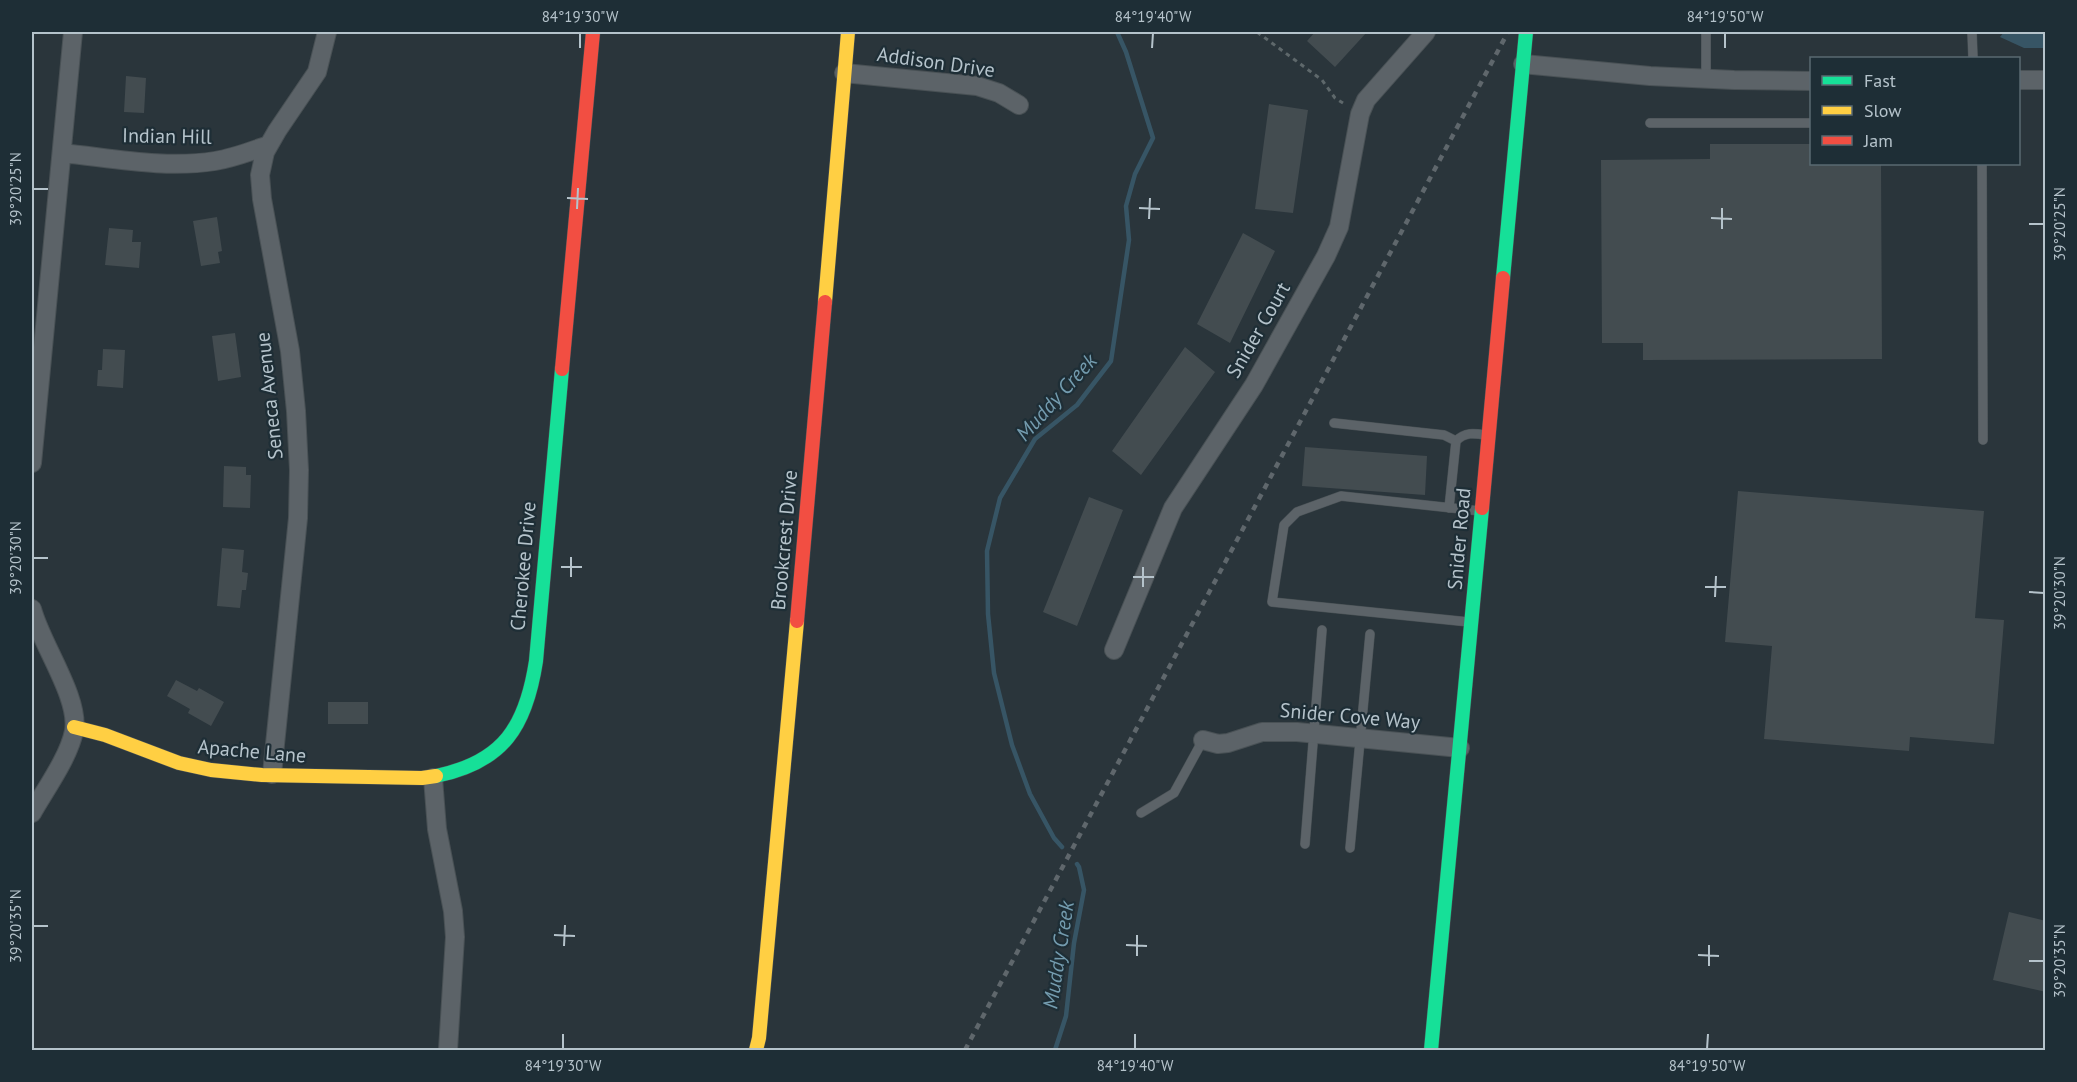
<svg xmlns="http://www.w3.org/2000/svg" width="2077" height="1082" font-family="'PT Sans',sans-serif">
  <rect width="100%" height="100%" fill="#2a353b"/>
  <path fill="#375565" d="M2004,32h41v16h-21l-24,-11z"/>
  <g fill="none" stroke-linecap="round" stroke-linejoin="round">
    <path stroke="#375565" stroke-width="4.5" d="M1062,847l-8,-9 -24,-44 -18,-49 -18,-72 -6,-59 -1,-63 13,-53 35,-59 42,-34 34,-44 18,-121 -3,-34 9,-32 18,-36 -27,-86 -9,-20
      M1055,1050l11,-34 8,-73 10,-53 -5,-23 -2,-3"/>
  </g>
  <path fill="#434c50" d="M1315,32h52l-32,35 -28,-26z
    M126,76l20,2 -2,35 -20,-1z
    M1269,104l39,6 -15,103 -38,-4z
    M1710,144h102v20h69l1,195 -239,1v-17h-41l-1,-183 109,-1z
    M217,217l5,34 -4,1 2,11 -19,3 -8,-45z
    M109,228l24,2 -1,12h9l-2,26 -34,-3z
    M1243,233l32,18 -45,92 -33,-19z
    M235,333l6,44 -23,4 -6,-45z
    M1185,347l30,25 -74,103 -29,-24z
    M103,349l22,1 -2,38 -26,-2 1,-16h4z
    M1305,447l122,9 -2,39 -123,-9z
    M224,466l22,1v8h5l-1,33 -27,-1z
    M1738,491l246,20 -9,107 29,2 -10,124 -84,-7 -1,14 -145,-12 8,-93 -47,-4z
    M1089,497l34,13 -46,116 -34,-14z
    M222,548l22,2 -2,22 6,1 -2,17h-4l-2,18 -23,-2z
    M176,680l21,11 2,-3 25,14 -13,24 -23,-13 2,-4 -23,-13z
    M328,702h40v22h-40z
    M2009,912l37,9v71l-53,-12z"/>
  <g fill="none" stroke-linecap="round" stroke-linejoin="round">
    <g stroke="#495155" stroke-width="10">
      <path id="lane" d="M1972,32l1,26
        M1706,79v-47
        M1650,123h162
        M1982,164l1,276
        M1334,423l110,12 12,6
        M1449,508l7,-67c9,-9 17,-8 30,-6
        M1469,622l-197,-20 12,-77 13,-13 44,-16 139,15
        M1141,813l33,-20 29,-53
        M1305,844l17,-214
        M1350,848l20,-214"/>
    </g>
    <g stroke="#495155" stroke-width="20">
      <path id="street" d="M1523,64l127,12 84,4 78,1
        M844,73l133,13 22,7 20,12
        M2018,80h28
        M62,153c50,5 103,16 153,8 19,-3 36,-10 54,-16
        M32,463l41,-431
        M32,609c9,35 48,89 42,122 -5,26 -29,59 -42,82
        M1114,650l59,-142 81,-123 72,-129 13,-29 21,-113 6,-14 60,-68
        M1203,740l15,4 10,-1 34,-11h35l163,16
        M272,774l26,-256 1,-48 -3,-59 -6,-60 -28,-152 -2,-24 5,-23 12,-21 40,-59 10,-40
        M433,778l4,51 16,82 2,26 -7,113"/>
    </g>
    <g stroke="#495155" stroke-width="15">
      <path id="fast" d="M1503,278l23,-246
        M436,776c68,-14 90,-50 100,-115l26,-292
        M1431,1050l51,-542"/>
    </g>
    <g stroke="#495155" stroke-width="15">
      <path id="slow" d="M825,302l23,-270
        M74,727l31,8 74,28 32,7 51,5 160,3 14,-2
        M756,1050l3,-12 38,-417"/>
    </g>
    <g stroke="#495155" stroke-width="15">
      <path id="jam" d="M562,369l31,-337
        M1482,508l21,-230
        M797,621l28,-319"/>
    </g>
    <path stroke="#5e686b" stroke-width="3" stroke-dasharray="4.5 4.5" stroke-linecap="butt" d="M1257,32l65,48 13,18 11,7"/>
    <use href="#lane" stroke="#5c6368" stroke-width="9"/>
    <use href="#street" stroke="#5c6368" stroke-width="18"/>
    <use href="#fast" stroke="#16e098" stroke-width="14"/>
    <use href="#slow" stroke="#ffcf43" stroke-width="14"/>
    <use href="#jam" stroke="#f24e42" stroke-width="14"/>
    <path stroke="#5f676c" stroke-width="4.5" stroke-dasharray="6 6" stroke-linecap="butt" d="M965,1050l543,-1018"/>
  </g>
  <path fill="none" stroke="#b5c3cb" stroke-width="2" d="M580,48v-15M1152,48l1,-15M1725,48v-15M33,189h15M567,198l21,1M1139,208l21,1M577,209l1,-21M1711,218l21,1M1149,219l1,-21M2029,224h15M1722,229v-21M33,558h15M561,567h21M571,577v-20M1133,577h21M1143,587v-20M1705,587h21M2029,592l15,1M1715,597l1,-21M33,926h15M554,935l21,1M1126,945l21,1M564,946l1,-21M1698,955l21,1M1137,956v-21M2029,961h15M1709,966v-21M563,1049v-15M1135,1049v-15M1707,1049l1,-15"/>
  <g text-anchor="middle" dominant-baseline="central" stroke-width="4.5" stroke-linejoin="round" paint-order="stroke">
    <g font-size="20" fill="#b5c3cb" stroke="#1e2e36">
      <text transform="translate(936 62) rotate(8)">Addison Drive</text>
      <text transform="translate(167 136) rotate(1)">Indian Hill</text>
      <text transform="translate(1258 330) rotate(-60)">Snider Court</text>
      <text transform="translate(269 396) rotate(-96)">Seneca Avenue</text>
      <text transform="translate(1459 539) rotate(-85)">Snider Road</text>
      <text transform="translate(784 540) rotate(-85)">Brookcrest Drive</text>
      <text transform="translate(523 566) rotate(-85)">Cherokee Drive</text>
      <text transform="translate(1350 716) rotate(5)">Snider Cove Way</text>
      <text transform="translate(252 751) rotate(5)">Apache Lane</text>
    </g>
    <g font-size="21" font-style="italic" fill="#749caf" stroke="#1e2e36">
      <text transform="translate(1056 397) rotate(-48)">Muddy Creek</text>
      <text transform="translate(1058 955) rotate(-81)">Muddy Creek</text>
    </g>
  </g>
  <rect width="2077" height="1082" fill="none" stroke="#1e2e36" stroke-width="66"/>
  <rect x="1810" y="57" width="210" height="108" fill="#1e2e36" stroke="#5a6a72" stroke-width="1.5"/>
  <rect x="1822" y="76" width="30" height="9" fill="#16e098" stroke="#5a6a72" stroke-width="1.5"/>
  <text x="1864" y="87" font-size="18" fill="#b5c3cb">Fast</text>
  <rect x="1822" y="106" width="30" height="9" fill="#ffcf43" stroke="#5a6a72" stroke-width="1.5"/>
  <text x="1864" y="117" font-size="18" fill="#b5c3cb">Slow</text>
  <rect x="1822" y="136" width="30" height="9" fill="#f24e42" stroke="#5a6a72" stroke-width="1.5"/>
  <text x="1864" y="147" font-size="18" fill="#b5c3cb">Jam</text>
  <rect x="33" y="33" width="2011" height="1016" fill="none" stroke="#b5c3cb" stroke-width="2"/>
  <g font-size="15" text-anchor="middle" fill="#b5c3cb">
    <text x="580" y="22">84°19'30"W</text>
    <text x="1153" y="22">84°19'40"W</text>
    <text x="1725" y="22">84°19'50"W</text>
    <text transform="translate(16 189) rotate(-90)" y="5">39°20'25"N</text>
    <text transform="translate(2060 224) rotate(-90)" y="5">39°20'25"N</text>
    <text transform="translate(16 558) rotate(-90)" y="5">39°20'30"N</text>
    <text transform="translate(2060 593) rotate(-90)" y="5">39°20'30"N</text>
    <text transform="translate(16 926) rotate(-90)" y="5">39°20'35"N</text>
    <text transform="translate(2060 961) rotate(-90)" y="5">39°20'35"N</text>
    <text x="563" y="1071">84°19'30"W</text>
    <text x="1135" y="1071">84°19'40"W</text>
    <text x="1707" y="1071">84°19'50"W</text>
  </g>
</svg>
